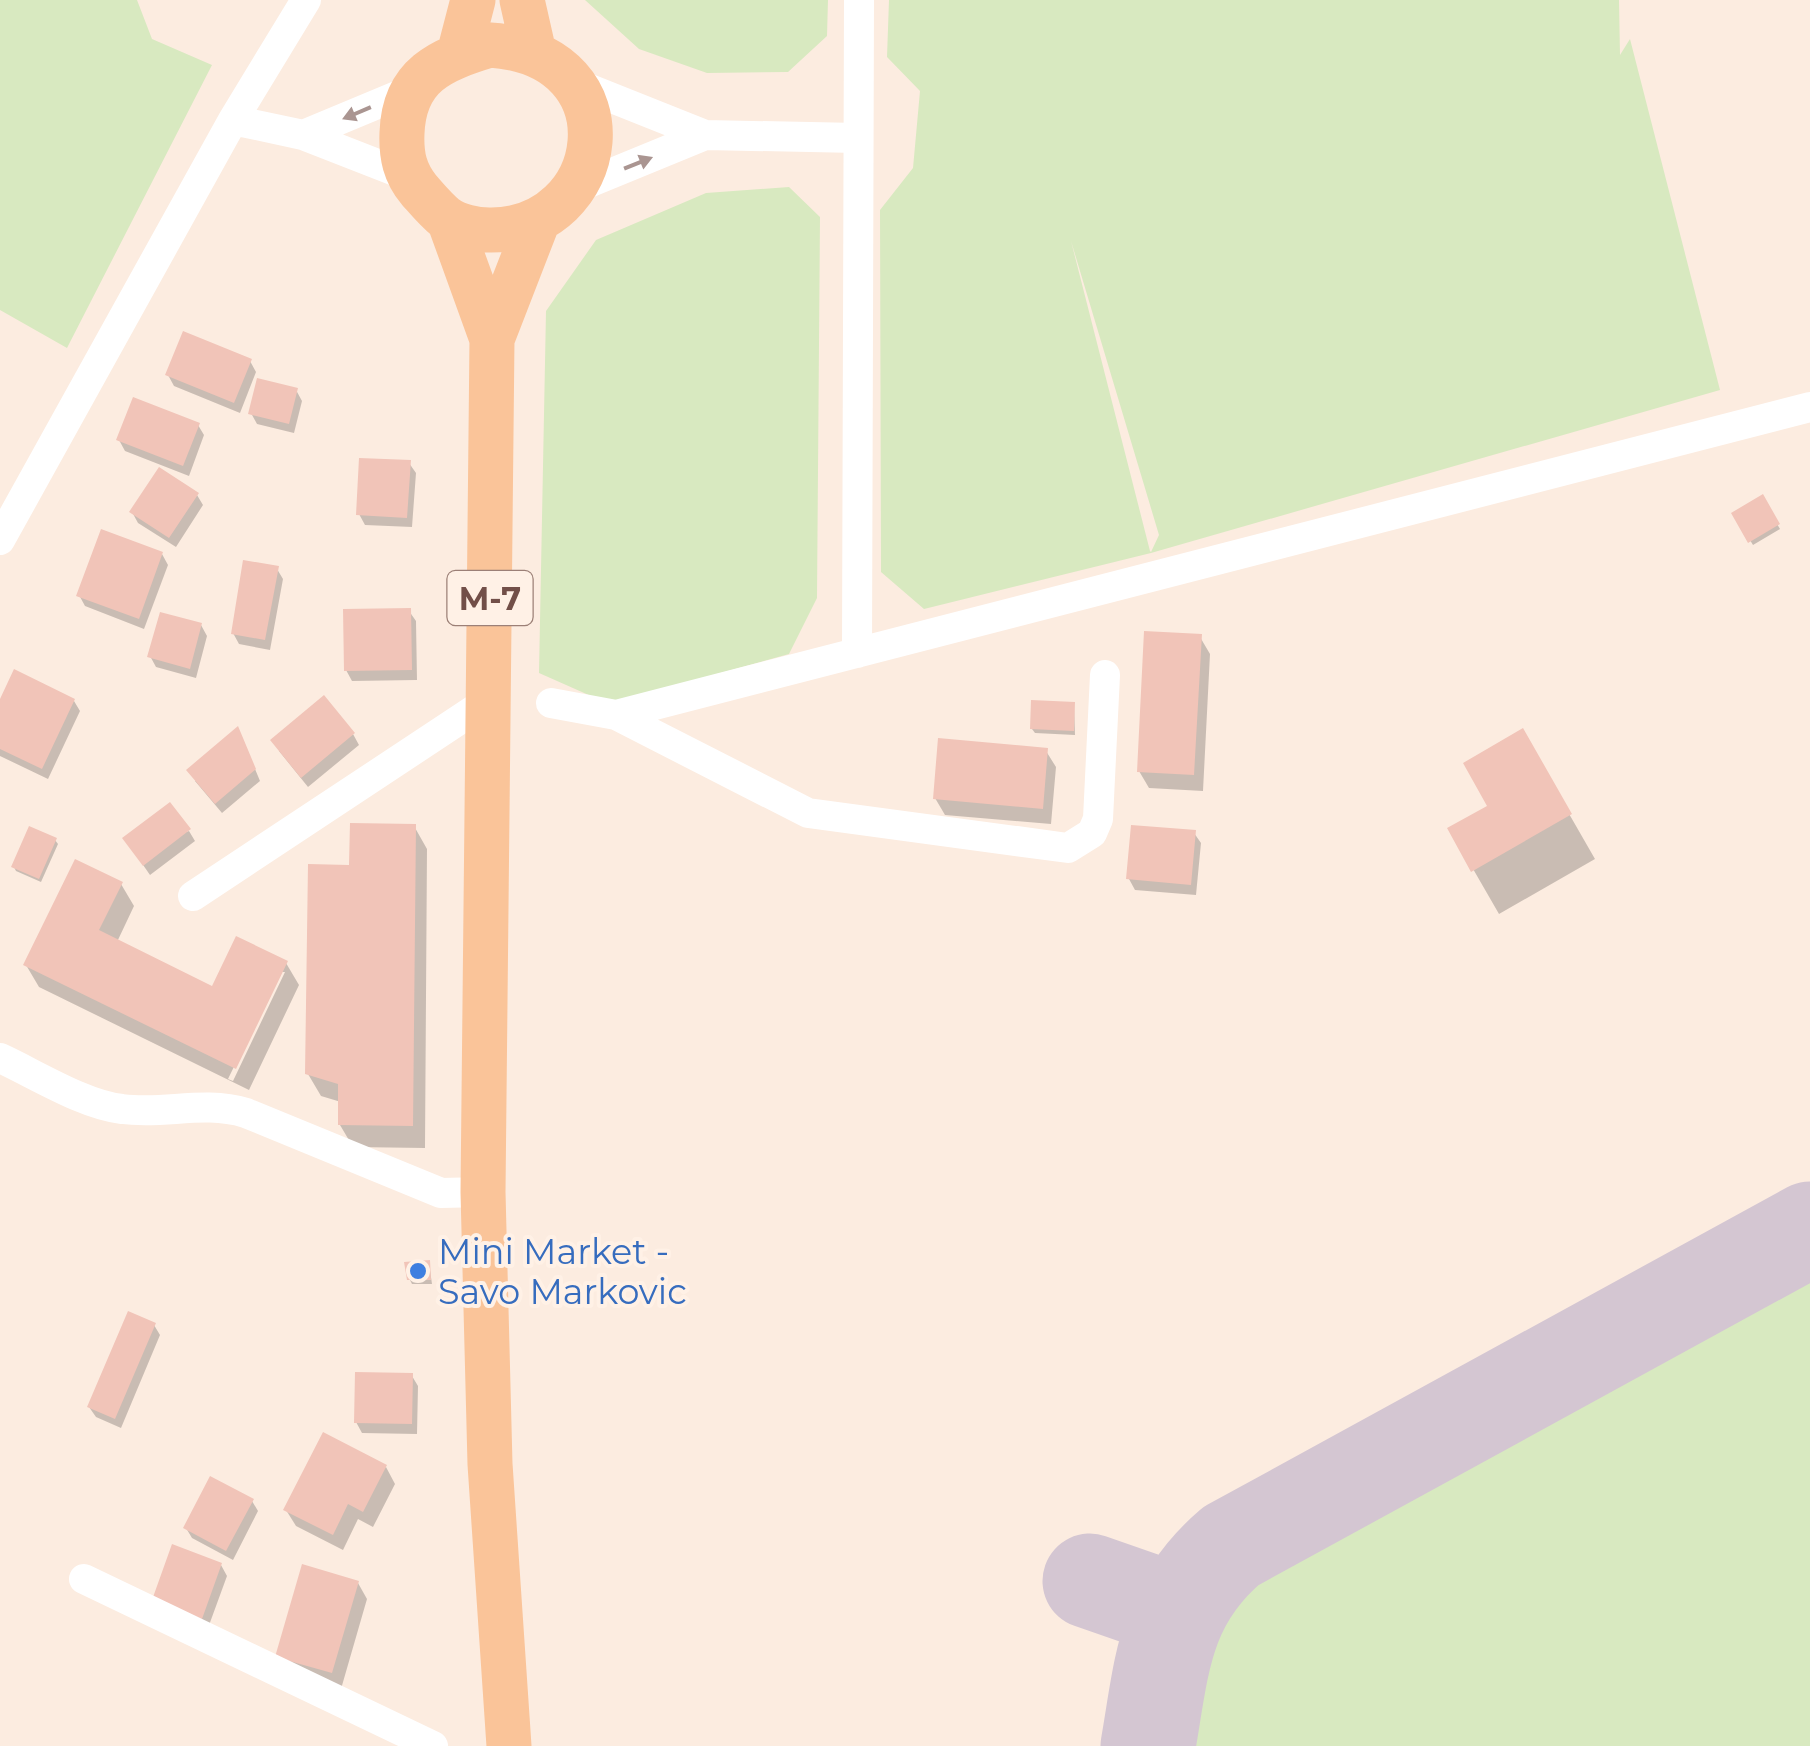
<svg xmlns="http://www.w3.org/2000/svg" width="1810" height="1746" font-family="Montserrat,sans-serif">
  <rect width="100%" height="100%" fill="#fcece0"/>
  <path fill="#d8e9c0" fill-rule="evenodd" d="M0,0h137l15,39 60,26 -145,283 -67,-38z
    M585,0h243l-1,36 -39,36 -81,1 -68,-24z
    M889,0h730l1,55 10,-16 90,351 -569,163 -227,56 -43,-37 -1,-362 33,-42 7,-77 -33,-34zM1071,241l88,294 -8,17 -1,-1z
    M789,187l31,30 -3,381 -28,56 -180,50 -70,-31 7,-362 50,-71 110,-47z
    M1810,1262v484h-632c9,-50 13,-110 52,-148 9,-9 22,-16 32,-24z"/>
  <path fill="#0003" fill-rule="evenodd" d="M250,361l6,11 -16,41 -66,-27 -6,-11z
    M296,390l6,11 -8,32 -37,-9 -6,-11z
    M198,425l6,10 -15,41 -64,-25 -6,-11z
    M409,463l7,10 -4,54 -47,-2 -6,-11z
    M197,495l6,10 -27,42 -38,-24 -6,-11z
    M1762,498l18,31 -27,16 -19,-31z
    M162,554l6,11 -24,64 -59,-23 -6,-11z
    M277,569l6,10 -13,71 -31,-6 -6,-11z
    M409,611l7,10 1,59 -65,1 -6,-11z
    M201,625l6,11 -11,42 -40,-11 -6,-11z
    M1200,637l10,17 -7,137 -54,-3 -10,-17z
    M74,701l6,10 -32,68 -48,-23v-51z
    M1074,705l1,30 -40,-2 -3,-4z
    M1522,732l73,127 -96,55 -49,-85 40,-22z
    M353,734l6,11 -51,42 -29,-36z
    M243,740l17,41 -38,32 -27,-32z
    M1046,751l10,16 -5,57 -106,-9 -10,-17z
    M414,826l13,23 -2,299 -72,-1 -13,-22 1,-23 -20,-6 -13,-22 44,-207z
    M189,831l6,10 -45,34 -18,-26z
    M1194,833l7,10 -5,52 -61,-5 -6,-11z
    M55,840l3,4 -17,38 -25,-11 -2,-4z
    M121,884l13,22 -17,36 97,47 72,-26 13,22 -50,105 -210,-103 -13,-22zM280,972h5l-52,109 -5,-2z
    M429,1263l3,21h-20l-2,-4z
    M154,1325l6,10 -39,93 -25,-11 -7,-10z
    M412,1376l6,10 -1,48 -55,-1 -6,-11z
    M386,1467l9,17 -22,43 -15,-8 -15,31 -47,-24 -10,-16z
    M252,1501l6,10 -25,49 -41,-22 -6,-10z
    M221,1565l6,11 -19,52 -47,-17z
    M358,1583l9,16 -26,90 -63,-33z"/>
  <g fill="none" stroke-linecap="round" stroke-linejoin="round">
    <path stroke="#d4c6d2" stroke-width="95" d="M1090,1581l89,31
      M1148,1746c14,-81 16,-143 83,-200l579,-317"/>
  </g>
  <path fill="#f1c4b8" d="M183,331l69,28 -18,44 -69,-28z
    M257,378l41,10 -9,36 -41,-10z
    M133,397l67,26 -17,43 -67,-26z
    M359,458l52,2 -4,58 -51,-3z
    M159,467l40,26 -30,45 -40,-26z
    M1763,494l17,30 -32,19 -17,-30z
    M101,529l62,23 -24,67 -63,-23z
    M243,560l36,6 -14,74 -34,-6z
    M411,608l1,62 -68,1 -1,-62z
    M160,612l42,11 -12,46 -43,-12z
    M1144,631l58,3 -8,141 -57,-3z
    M14,669l61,30 -33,70 -42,-20v-50z
    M324,695l31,38 -54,45 -31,-38z
    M1031,700l44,2 -1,29 -44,-2z
    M238,726l18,43 -41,35 -29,-34z
    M1523,728l49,86 -101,58 -24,-44 40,-22 -24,-43z
    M938,738l110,10 -5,61 -110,-10z
    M170,802l21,27 -48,37 -21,-28z
    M350,823l66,1 -3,302 -75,-1v-41l-33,-10 3,-210 41,1z
    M1131,825l65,5 -5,55 -65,-6z
    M29,826l28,12 -18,41 -28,-12z
    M75,859l48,23 -24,48 113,56 24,-50 52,25 -52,108 -213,-104z
    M430,1260l1,20h-24l-3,-18z
    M128,1311l28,12 -41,96 -28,-12z
    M355,1372l58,1 -1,51 -58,-1z
    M323,1432l64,33 -24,47 -15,-8 -15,31 -50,-25z
    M210,1476l44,23 -28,52 -43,-23z
    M172,1544l50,19 -20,56 -50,-19z
    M302,1564l57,17 -27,92 -57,-16z"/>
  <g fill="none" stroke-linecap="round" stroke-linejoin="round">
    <path stroke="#fff" stroke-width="30" d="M577,84l128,51 153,3
      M233,120l73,-120
      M303,135l108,-45
      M571,190l134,-55
      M0,540l233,-420 70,15 105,41
      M857,653l2,-653
      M551,703l65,12 1194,-308
      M616,715l192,98 260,35 24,-15 6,-14 7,-144
      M193,896l296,-196
      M0,1058c35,16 84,47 122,51 44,6 80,-9 124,4l195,80 42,-1
      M84,1579l349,167"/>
    <path stroke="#fac499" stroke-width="45" d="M522,0l12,53
      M490,45c148,10 119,187 -1,185 -13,0 -32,-4 -43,-12 -10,-8 -19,-19 -27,-28 -14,-17 -18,-34 -17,-57 2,-58 38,-73 88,-88z
      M459,54l14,-54
      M449,220l43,119 -9,853 7,272 19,282
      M492,339l45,-116"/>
  </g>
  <defs><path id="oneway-solid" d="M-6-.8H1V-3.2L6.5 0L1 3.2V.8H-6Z" transform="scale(2.5)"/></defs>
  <g fill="#aa9591">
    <use href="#oneway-solid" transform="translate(357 113) rotate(157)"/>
    <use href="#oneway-solid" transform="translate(638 163) rotate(-22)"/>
  </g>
  <circle fill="#3f7fe0" stroke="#fff1e6" stroke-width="4" cx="418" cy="1271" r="10"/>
  <g text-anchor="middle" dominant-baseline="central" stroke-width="8" stroke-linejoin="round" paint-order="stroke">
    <rect fill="#fff1e6" stroke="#9c8077" stroke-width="2.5" x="447.5" y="571" width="85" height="54" rx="8"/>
    <g font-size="32" font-weight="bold" fill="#724f48">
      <text x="490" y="598">M-7</text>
    </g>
    <g font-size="35" fill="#366cbe" stroke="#fff1e6" text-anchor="start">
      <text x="438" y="1251">Mini Market -<tspan x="438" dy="40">Savo Markovic</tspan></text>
    </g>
  </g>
</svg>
